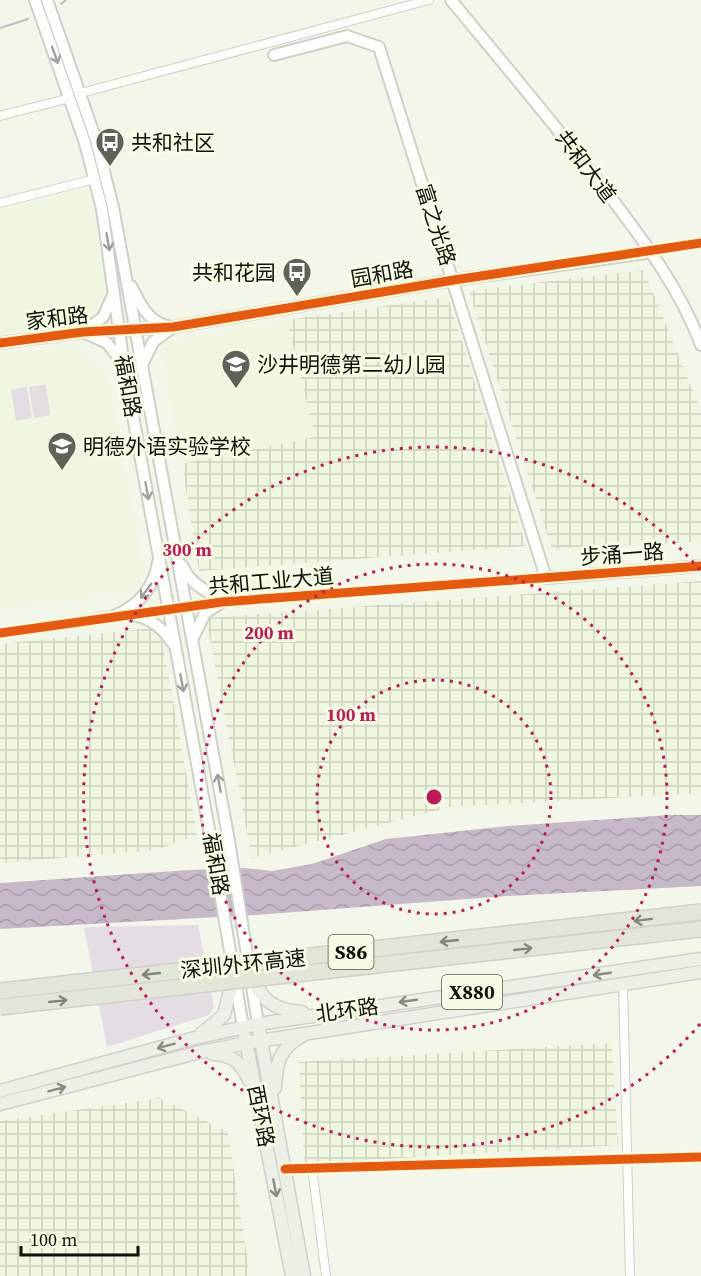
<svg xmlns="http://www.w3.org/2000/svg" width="701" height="1276" font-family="'Source Serif 4','Noto Sans SC',serif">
  <defs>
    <pattern id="industrial-grid" width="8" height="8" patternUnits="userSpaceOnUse" patternTransform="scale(1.5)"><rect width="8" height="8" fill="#eff7e0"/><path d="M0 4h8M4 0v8" fill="none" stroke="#ccd3bf"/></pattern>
    <pattern id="water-waves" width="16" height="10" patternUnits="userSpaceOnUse" patternTransform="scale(1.5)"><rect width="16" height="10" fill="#c6b9c8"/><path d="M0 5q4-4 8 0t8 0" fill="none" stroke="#a99eaa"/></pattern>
  </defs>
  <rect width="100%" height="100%" fill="#f3f7ea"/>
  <path fill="#eff7e0" d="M87,188l19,105 -18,29 -87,13 -1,-125z
    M287,320l28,118 -133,26 -21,-121z
    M75,345l32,29 36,195 -8,21 -135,19v-254z"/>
  <path fill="url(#industrial-grid)" d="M644,270l57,142v130l-149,7 -83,-258z
    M448,297l78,249 -327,25 -17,-107 133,-27 -28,-117z
    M701,581v212l-251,14 -198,51 -46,-240z
    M160,627l37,208 -40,15 -157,13v-219z
    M612,1043l6,102 -314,19 -5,-102z
    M160,1098l68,34 22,144h-250v-155z"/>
  <path fill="#e4dde3" d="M46,384l4,31 -16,3 -5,-31z
    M27,387l5,31 -16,3 -5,-31z
    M198,925l16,82 -5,8 -102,32 -23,-120z"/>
  <path fill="url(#water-waves)" d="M671,815h30v71l-194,10 -252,19 -255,14v-46l190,-13 54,-2 28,3 40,-7 74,-25 122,-13z"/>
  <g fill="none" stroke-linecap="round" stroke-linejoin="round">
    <path stroke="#c6b9c8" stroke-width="2" d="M61,4l5,-4
      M0,28l28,-9"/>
    <g stroke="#ced1c7" stroke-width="10">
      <path id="minor" d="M81,93l348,-93
        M0,116l70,-18
        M0,203l95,-24
        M652,252l49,-9
        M233,601l313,-23
        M132,613l86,-11
        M0,633l120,-19
        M623,984l7,292
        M312,1168l14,108
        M285,1169l416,-12"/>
    </g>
    <g stroke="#ced1c7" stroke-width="14">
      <path id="tertiary" d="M451,0c52,63 105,126 155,191 37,49 74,97 95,154
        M274,55l73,-19 32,11 167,531 155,-12
        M0,343l83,-11 90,-5 281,-47 198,-28"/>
    </g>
    <g stroke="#ced1c7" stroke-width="14">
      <path id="secondary" d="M35,0l50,143 17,66 23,164 86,467 32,187
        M47,0l49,140 17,67 116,634 29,183
        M131,286c10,19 18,39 42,41
        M83,332l24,11 15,19
        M83,332l20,-15 11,-24
        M142,365l11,-23 20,-15
        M182,565c9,22 33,33 55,36
        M119,614c23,-1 42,10 54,30
        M116,615c23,-10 38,-28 42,-53
        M194,636l11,-23 17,-11"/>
    </g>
    <g stroke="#d0d1cc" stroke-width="15">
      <path id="primary" d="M251,974c10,26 22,36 51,38
        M258,1024l46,252
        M201,1034l23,-19 10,-40
        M245,1037l47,239
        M213,1054c19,1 28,8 36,26
        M275,1088c1,-24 4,-40 27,-52
        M0,1091l195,-53 63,-14 443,-65
        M0,1104l196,-51 50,-10 455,-71"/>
    </g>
    <use href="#minor" stroke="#fdfefc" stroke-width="8"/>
    <use href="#tertiary" stroke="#fdfefc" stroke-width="10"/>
    <use href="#secondary" stroke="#fdfefc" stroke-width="10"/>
    <use href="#primary" stroke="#edf0e6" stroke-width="12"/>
    <g stroke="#d0d1cc" stroke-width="18" stroke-linecap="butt">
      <path id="motorway-bridge" d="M0,991l701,-79
        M0,1007l701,-78"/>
    </g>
    <use href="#motorway-bridge" stroke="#e2e6d7" stroke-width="15"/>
    <g stroke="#f4fde4" stroke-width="13">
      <path id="cycleway" d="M0,343l83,-11 90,-5 281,-47 247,-37
        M0,633l222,-31 479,-36
        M285,1169l416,-12"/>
    </g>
    <use href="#cycleway" stroke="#e8590c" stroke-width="9"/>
  </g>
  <defs><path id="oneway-shaft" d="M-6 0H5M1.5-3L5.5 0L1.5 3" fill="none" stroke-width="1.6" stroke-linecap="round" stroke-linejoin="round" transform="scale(1.5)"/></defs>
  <g stroke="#9ea09b">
    <use href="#oneway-shaft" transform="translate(55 55) rotate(70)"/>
    <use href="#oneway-shaft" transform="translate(108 242) rotate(80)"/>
    <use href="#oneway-shaft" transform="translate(147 491) rotate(80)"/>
    <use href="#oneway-shaft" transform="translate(146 591) rotate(126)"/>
    <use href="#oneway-shaft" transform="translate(182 683) rotate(79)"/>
    <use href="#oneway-shaft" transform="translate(219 783) rotate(-100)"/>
  </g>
  <g stroke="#84877b">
    <use href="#oneway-shaft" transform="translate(643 920) rotate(173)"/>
    <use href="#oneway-shaft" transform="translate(449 941) rotate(174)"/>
    <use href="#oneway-shaft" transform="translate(523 949) rotate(-6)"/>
    <use href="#oneway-shaft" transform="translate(151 974) rotate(174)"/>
    <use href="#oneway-shaft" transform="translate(58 1001) rotate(-6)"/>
  </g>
  <g stroke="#8a8c83">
    <use href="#oneway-shaft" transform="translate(602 974) rotate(172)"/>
    <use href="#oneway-shaft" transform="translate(408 1001) rotate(172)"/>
    <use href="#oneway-shaft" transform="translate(166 1046) rotate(165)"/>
    <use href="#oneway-shaft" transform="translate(57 1089) rotate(-15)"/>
    <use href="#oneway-shaft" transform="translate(275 1188) rotate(79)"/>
  </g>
  <g fill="none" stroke="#c2185b" stroke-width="3" stroke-dasharray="3 6">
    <circle cx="434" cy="797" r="117"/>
    <circle cx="434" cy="797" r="233"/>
    <path d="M700 1024A350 350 0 1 1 700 570"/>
  </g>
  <defs>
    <g id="bus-pin" transform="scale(1.5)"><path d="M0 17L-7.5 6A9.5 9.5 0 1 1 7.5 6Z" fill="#5f6258" stroke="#f4fde4"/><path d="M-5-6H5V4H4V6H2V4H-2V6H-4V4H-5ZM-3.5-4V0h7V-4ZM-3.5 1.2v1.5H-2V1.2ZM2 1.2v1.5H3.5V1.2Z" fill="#fff"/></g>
    <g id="school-pin" transform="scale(1.5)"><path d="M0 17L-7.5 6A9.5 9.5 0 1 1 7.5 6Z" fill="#5f6258" stroke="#f4fde4"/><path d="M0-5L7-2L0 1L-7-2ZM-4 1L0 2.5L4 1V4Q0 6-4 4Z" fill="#fff"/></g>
  </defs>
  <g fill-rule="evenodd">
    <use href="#bus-pin" x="110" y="142"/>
    <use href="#bus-pin" x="297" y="272"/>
    <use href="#school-pin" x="236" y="364"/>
    <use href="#school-pin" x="62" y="446"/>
  </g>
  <g text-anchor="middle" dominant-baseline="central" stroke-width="6" stroke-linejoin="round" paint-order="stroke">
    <g fill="#f4fde4" stroke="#54584b" stroke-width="1.5">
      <rect x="328.5" y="935" width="45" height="34" rx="4.5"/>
      <rect x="442" y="975" width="60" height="34" rx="4.5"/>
    </g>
    <g font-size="20" font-weight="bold" fill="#10120a">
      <text x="351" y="952">S86</text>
      <text x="472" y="992">X880</text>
    </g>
    <g font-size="21" fill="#10120a" stroke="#f4fde4" text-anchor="start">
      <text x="131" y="142">共和社区</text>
      <text x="276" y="272" text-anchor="end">共和花园</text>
      <text x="257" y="364">沙井明德第二幼儿园</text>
      <text x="83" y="446">明德外语实验学校</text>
    </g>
    <g font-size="21" fill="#10120a" stroke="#f4fde4">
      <text transform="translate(586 166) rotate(53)">共和大道</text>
      <text transform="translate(436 225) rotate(72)">富之光路</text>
      <text transform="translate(382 274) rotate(-10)">园和路</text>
      <text transform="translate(57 318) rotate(-7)">家和路</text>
      <text transform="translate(128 386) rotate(80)">福和路</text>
      <text transform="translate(622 554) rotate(-4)">步涌一路</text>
      <text transform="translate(271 581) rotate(-5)">共和工业大道</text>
      <text transform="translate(216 864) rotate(80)">福和路</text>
      <text transform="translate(243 964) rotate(-6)">深圳外环高速</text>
      <text transform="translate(347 1010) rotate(-8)">北环路</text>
      <text transform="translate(261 1116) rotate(79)">西环路</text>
    </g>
  </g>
  <circle cx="434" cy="797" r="9" fill="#c2185b" stroke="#f4fde4" stroke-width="3"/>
  <g font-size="18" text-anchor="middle" font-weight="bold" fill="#c2185b" stroke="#f4fde4" stroke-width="6" stroke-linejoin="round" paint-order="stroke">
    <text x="187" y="556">300 m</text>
    <text x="269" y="639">200 m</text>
    <text x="351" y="721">100 m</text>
  </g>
  <path d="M21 1246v9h117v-9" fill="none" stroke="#10120a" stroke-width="3"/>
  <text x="30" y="1246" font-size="18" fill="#10120a" stroke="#f4fde4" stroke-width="4.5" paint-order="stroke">100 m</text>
</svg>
